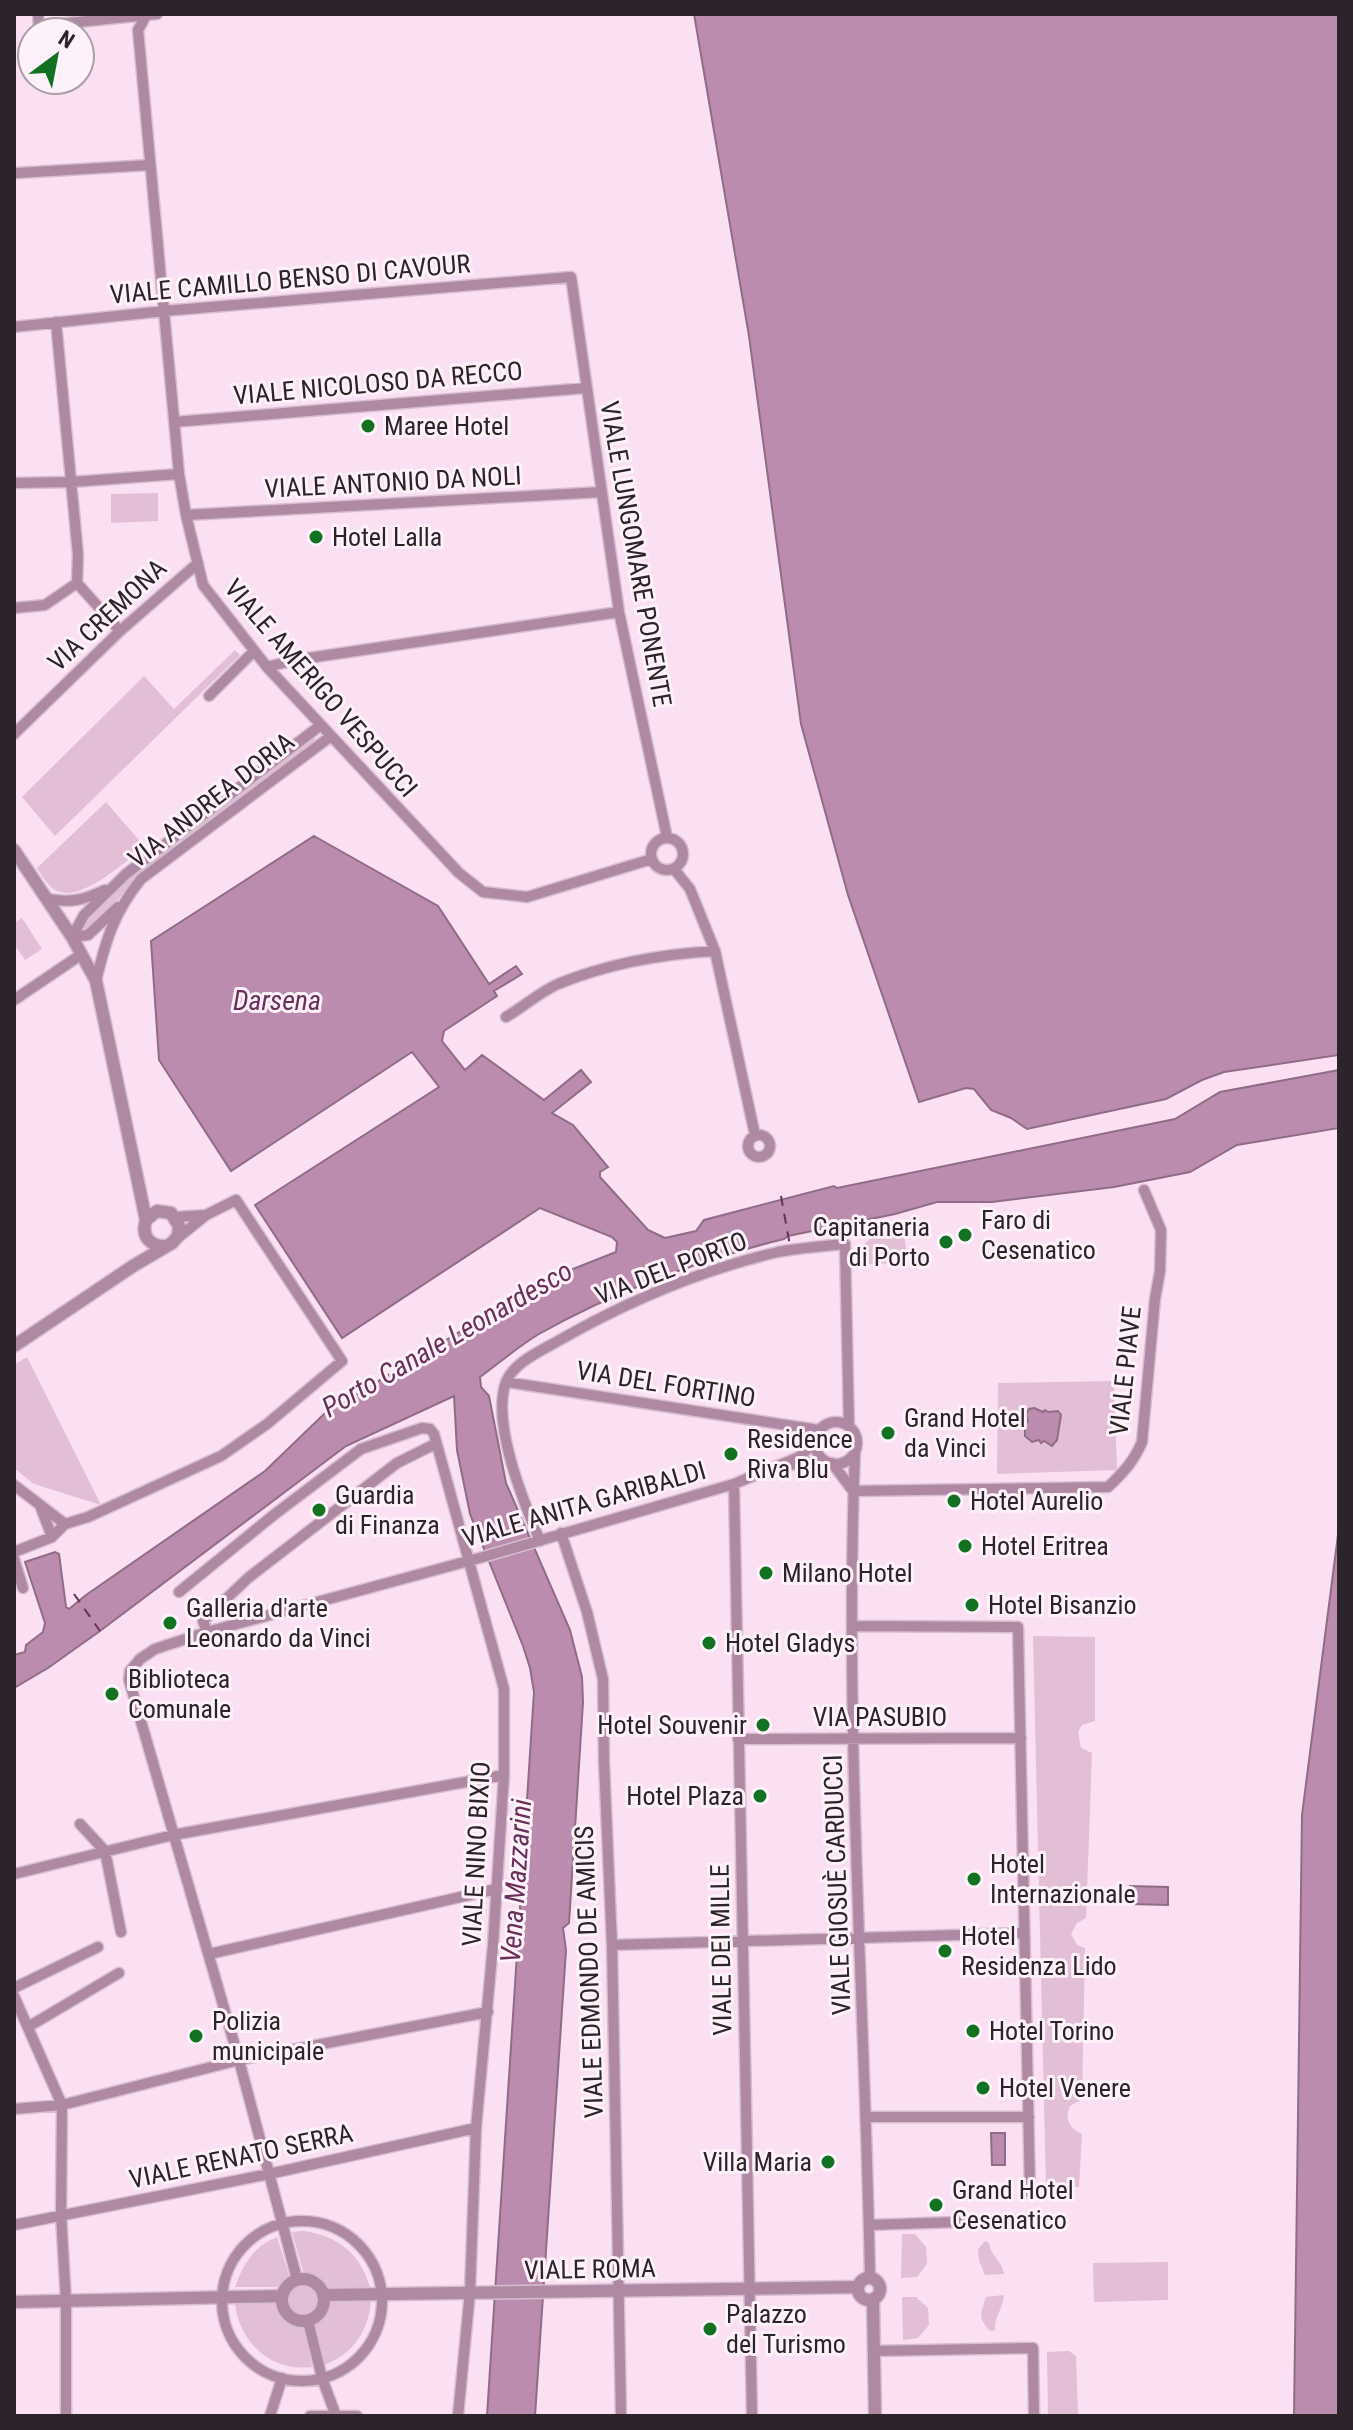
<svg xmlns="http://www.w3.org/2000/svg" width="1353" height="2430" font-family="'Roboto Condensed',sans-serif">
  <rect width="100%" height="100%" fill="#fae0f2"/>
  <path fill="#e2bed7" d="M158,493v28l-47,2v-29z
    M235,650l5,5 -185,181 -33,-39 122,-121 30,33z
    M315,738l-1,5 -131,98 -3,-3 129,-99z
    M106,802l39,45c-20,14 -68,61 -93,41 -6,-5 -11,-14 -15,-20z
    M171,844l3,5 -36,28 -45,50 -11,3c8,-27 66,-68 89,-86z
    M22,918l20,31 -17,11 -11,-16v-21z
    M904,1229l3,34 -49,1 1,-15 12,-11z
    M27,1357l74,148 -67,-21 -20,-16v-103z
    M1114,1381l3,89 -120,4 1,-91z
    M1033,1636l62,1v84l-13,4 -4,7 3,16 11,5 -6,165 -9,5 -6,11 6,11 8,3 -3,151 -12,7c-6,13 0,23 12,28l-3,53h-33z
    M303,2231c35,5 57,22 67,56l-41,1 -12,-13 -14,-4 -11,-39z
    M902,2234h13l11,13 1,17 -10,13 -16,1z
    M277,2237l12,38 -12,12h-42c8,-23 19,-41 42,-50z
    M985,2241l4,2c1,12 13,18 15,31l-19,1 -6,-15 -1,-11z
    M1168,2262v38l-74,2 -1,-39z
    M288 2300a15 15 0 1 1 30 0a15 15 0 1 1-30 0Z
    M1004,2295c-1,13 -10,23 -9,35l-5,1c-13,-14 -9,-18 -4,-34z
    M902,2297h14l12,11 1,17 -11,13 -15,2z
    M371,2298c-1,31 -17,56 -47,67l-10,-39c11,-5 16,-14 18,-27z
    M274,2302c5,16 13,25 30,26l8,39c-40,5 -73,-24 -77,-64z
    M1069,2351l7,5 2,60h-30l-1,-64z"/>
  <path fill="#bb8cad" stroke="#906c86" stroke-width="2" d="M694,14h645v1041l-115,17 -22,8 -36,19 -139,30 -16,-11 -20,-8 -17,-21 -8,-1 -47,14 -71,-207 -47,-171 -52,-388z
    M314,836l124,70 51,78 27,-18 6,8 -28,17 3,5 -53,35 -2,10 23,29 17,-15 62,45 37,-30 10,12 -39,31 21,12 35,42 -8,5v5l48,53 17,8 31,-7 8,-11 130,-34 3,2 338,-69 45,-27 119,-22v58l-102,17 -47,27 -76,15 -122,15h-55l-42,12 -107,22 -4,3c-82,20 -171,53 -245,95 -20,12 -40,29 -59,43l1,10 8,9 17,87 64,147 12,47 1,25 -14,221 -6,5 3,22 -31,466h-48l47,-724 -4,-24 -7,-22 -53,-132 -13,-64 -3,-54 -108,50 -246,185 -52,37 -34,20v-33l11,-3 1,-7 17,-13 2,-9 -20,-61 30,-10 4,2 7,53 3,2 17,-14 179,-124 59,-57 221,-134 71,-28 1,-10 -5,-5 -72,-29 -198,130 -87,-133 184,-118 -27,-35 -181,119 -72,-111 -8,-119z
    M1034,1408l9,4 2,-2 3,2 10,-1 3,4 -4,25 -5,6 -8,-5 -3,2 -2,-3 -7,2 -7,-6v-12l3,-3 -2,-7 3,-5z
    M1339,1527v889h-45l8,-601z
    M1130,1886l38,1v18l-38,-1z
    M991,2133h14v32h-13z"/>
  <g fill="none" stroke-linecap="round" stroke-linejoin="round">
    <path stroke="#6a2f5b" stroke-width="2" stroke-dasharray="10 8" stroke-linecap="butt" d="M781,1196l9,50
      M74,1594l26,37"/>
    <g stroke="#d5bece" stroke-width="13">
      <path id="minor" d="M38,14l1,12 78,-8
        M115,14l2,4 40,-4
        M147,14l-9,16 41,444 7,41 17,70 64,82 192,206 24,19 44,5 125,-38
        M17,173l133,-8
        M56,322l22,233 -1,28 43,48
        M14,327l150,-16 407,-34 48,335 48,225
        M174,422l412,-34
        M14,483l57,-1 108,-8
        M186,515l416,-23
        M14,608l31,-3 32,-22
        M267,667l28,-7 324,-48
        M209,696l45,-45
        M14,734l106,-103 78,-68
        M651 854a16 16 0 1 1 32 0a16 16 0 1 1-32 0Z
        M674,869l16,20 25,62 40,184
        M48,899c25,4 35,1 57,-9
        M72,937l12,-22 42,-41 195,-149
        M72,937l16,-2 30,-28
        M96,981c10,-42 18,-68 45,-102l190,-143
        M14,1000l68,-46
        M506,1017c17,-10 34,-25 52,-33 49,-20 104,-30 157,-33
        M748 1146a11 11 0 1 1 22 0a11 11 0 1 1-22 0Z
        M175,1217l31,-2
        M506,1382l313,48
        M815 1443a21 21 0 1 1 42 0a21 21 0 1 1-42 0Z
        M855,1452c-11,275 10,551 15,826
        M832,1463l21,28
        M790,1465l34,-5
        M734,1484l18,932
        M14,1485l51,39
        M853,1491l255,-4c15,-14 26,-26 34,-45l13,-143 5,-28 1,-41 -17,-40
        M41,1508l11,29
        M561,1533l26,79 16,67 1,83 8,183 9,471
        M540,1541c-16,-38 -49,-118 -34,-159 8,-20 35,-31 52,-41 68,-39 143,-71 220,-89 22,-4 45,-6 67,-8l4,183
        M14,1552l38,-15 13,-13 23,-7 133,-61 46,-32 75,-63 -106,-161 -30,15 -31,25
        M14,1559l9,29
        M179,1592l96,-78 86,-65 61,-21 8,1 4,5 70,255v86l-11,170 -17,183 -6,164 -12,124
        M852,1626l166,1 12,566
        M207,1632l-4,-11 45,-43 149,-115 38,-19
        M738,1739l283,-1
        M80,1824l25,27 16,81
        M14,1874l159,-39 331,-60
        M612,1945l412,-12
        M209,1954l287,-65
        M14,1988l84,-41
        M14,1996l48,109 -1,109 5,87v115
        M28,2027l91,-54
        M14,2109l48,-4 177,-45 249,-48
        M866,2117h163
        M222 2301a80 80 0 1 1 160 0a80 80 0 1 1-160 0Z
        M14,2225l255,-51 207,-46
        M869,2225l149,-5
        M297,2279l-58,-219 -110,-380 1,-9 10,-12 15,-10 52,-17 276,-75 251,-73 65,-27 16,-15
        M308,2321l14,57 14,38
        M875,2351l158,-3 1,68
        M270,2416l12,-38
        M310,2416h47"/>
    </g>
    <g stroke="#d5bece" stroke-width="15">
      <path id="tertiary" d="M14,850l58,87 24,44 50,239c-5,15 3,26 18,26
        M14,1346l119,-80 39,-23 6,-7 1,-10 -8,-13 -14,-2 -11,9
        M858 2289a11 11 0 1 1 22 0a11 11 0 1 1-22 0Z
        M282 2300a21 21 0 1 1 42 0a21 21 0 1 1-42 0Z
        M323,2295l534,-8
        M873,2299l2,117
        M14,2302l268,-6"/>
    </g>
    <use href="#minor" stroke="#af88a3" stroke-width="10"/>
    <use href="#tertiary" stroke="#af88a3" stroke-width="12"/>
  </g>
  <g fill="#117322" stroke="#fdf2f9" stroke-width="3">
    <circle cx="368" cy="426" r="8"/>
    <circle cx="316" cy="537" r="8"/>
    <circle cx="965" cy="1235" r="8"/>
    <circle cx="946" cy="1242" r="8"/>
    <circle cx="888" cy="1433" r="8"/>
    <circle cx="731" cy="1454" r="8"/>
    <circle cx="954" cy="1501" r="8"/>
    <circle cx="319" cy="1510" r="8"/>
    <circle cx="965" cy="1546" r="8"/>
    <circle cx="766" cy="1573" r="8"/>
    <circle cx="972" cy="1605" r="8"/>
    <circle cx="170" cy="1623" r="8"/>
    <circle cx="709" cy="1643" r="8"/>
    <circle cx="112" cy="1694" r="8"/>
    <circle cx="763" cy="1725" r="8"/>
    <circle cx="760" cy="1796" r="8"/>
    <circle cx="974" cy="1879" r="8"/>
    <circle cx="945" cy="1951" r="8"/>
    <circle cx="973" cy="2031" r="8"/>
    <circle cx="196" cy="2036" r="8"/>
    <circle cx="983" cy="2088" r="8"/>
    <circle cx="828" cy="2162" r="8"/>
    <circle cx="936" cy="2205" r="8"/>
    <circle cx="710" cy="2329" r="8"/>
  </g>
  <g text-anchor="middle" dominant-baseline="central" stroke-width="6" stroke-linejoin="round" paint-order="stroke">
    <g font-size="26" fill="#2d232a" stroke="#fdf2f9">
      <text transform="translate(290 279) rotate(-5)">VIALE CAMILLO BENSO DI CAVOUR</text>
      <text transform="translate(378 383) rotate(-5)">VIALE NICOLOSO DA RECCO</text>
      <text transform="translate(393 482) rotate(-3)">VIALE ANTONIO DA NOLI</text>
      <text transform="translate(636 554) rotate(80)">VIALE LUNGOMARE PONENTE</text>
      <text transform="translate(107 615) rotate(-43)">VIA CREMONA</text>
      <text transform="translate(321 688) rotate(49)">VIALE AMERIGO VESPUCCI</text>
      <text transform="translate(211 800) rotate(-38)">VIA ANDREA DORIA</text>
      <text transform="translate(671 1268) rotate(-21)">VIA DEL PORTO</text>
      <text transform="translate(1125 1371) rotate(-84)">VIALE PIAVE</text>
      <text transform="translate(666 1384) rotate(9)">VIA DEL FORTINO</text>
      <text transform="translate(584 1504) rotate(-16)">VIALE ANITA GARIBALDI</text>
      <text x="880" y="1717">VIA PASUBIO</text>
      <text transform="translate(476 1854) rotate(-87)">VIALE NINO BIXIO</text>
      <text transform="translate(837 1885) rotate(-92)">VIALE GIOSUÈ CARDUCCI</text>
      <text transform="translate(721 1950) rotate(-91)">VIALE DEI MILLE</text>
      <text transform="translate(589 1972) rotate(-92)">VIALE EDMONDO DE AMICIS</text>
      <text transform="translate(241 2156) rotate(-12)">VIALE RENATO SERRA</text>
      <text transform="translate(590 2269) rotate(-1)">VIALE ROMA</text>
    </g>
    <g font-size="26" fill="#2d232a" stroke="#fdf2f9" text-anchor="start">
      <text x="384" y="426">Maree Hotel</text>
      <text x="332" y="537">Hotel Lalla</text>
      <text x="981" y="1220">Faro di<tspan x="981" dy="30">Cesenatico</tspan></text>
      <text x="930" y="1227" text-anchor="end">Capitaneria<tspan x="930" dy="30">di Porto</tspan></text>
      <text x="904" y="1418">Grand Hotel<tspan x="904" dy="30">da Vinci</tspan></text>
      <text x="747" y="1439">Residence<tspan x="747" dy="30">Riva Blu</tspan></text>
      <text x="335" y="1495">Guardia<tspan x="335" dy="30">di Finanza</tspan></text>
      <text x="970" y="1501">Hotel Aurelio</text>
      <text x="981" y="1546">Hotel Eritrea</text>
      <text x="782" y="1573">Milano Hotel</text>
      <text x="988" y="1605">Hotel Bisanzio</text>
      <text x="186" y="1608">Galleria d'arte<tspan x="186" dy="30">Leonardo da Vinci</tspan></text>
      <text x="725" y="1643">Hotel Gladys</text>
      <text x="128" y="1679">Biblioteca<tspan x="128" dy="30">Comunale</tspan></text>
      <text x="747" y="1725" text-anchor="end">Hotel Souvenir</text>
      <text x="744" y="1796" text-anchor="end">Hotel Plaza</text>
      <text x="990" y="1864">Hotel<tspan x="990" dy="30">Internazionale</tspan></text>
      <text x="961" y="1936">Hotel<tspan x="961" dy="30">Residenza Lido</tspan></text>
      <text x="212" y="2021">Polizia<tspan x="212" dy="30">municipale</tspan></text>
      <text x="989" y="2031">Hotel Torino</text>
      <text x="999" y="2088">Hotel Venere</text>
      <text x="812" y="2162" text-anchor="end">Villa Maria</text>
      <text x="952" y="2190">Grand Hotel<tspan x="952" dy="30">Cesenatico</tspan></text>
      <text x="726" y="2314">Palazzo<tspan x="726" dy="30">del Turismo</tspan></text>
    </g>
    <g font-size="28" font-style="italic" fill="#6a2f5b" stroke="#fdf2f9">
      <text x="277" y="1000">Darsena</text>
      <text transform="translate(447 1339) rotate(-30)">Porto Canale Leonardesco</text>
      <text transform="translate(516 1881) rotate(-86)">Vena Mazzarini</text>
    </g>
  </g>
  <rect width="1353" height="2430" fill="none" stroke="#2d232a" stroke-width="32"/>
  <g transform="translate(56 56) rotate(32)"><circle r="38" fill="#fdf2f9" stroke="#aa9fa6" stroke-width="2"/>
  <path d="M0-6L14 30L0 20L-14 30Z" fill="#117322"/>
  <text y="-12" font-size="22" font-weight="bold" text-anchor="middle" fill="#2d232a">N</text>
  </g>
</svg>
